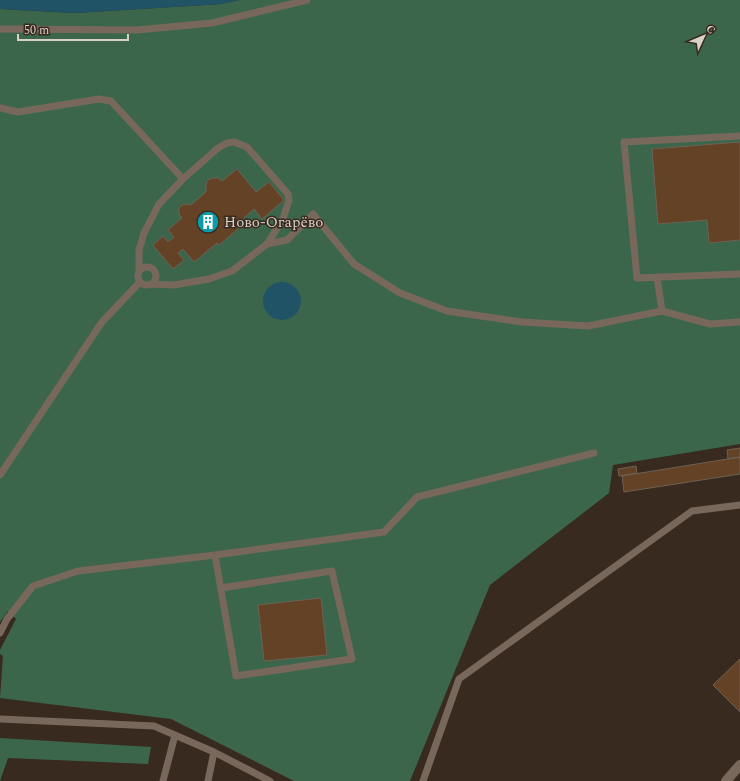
<svg xmlns="http://www.w3.org/2000/svg" width="740" height="781" font-family="Spectral,serif">
  <rect width="100%" height="100%" fill="#382a1f"/>
  <path fill="#3c664c" d="M239,0h501v444l-127,21 -4,28 -119,92 -80,196h-116l-123,-62 -171,-21 3,-42 -3,-2v-4l16,-31 -8,-8 -8,11v-613l75,4 146,-9z
    M0,738l151,9 -3,17 -140,-6 -8,23z"/>
  <path fill="#215367" d="M0,0h239l-18,4 -146,9 -75,-4z
    M263 301a19 19 0 1 1 38 0a19 19 0 1 1-38 0Z"/>
  <path fill="#634225" stroke="#6f6053" d="M740,142v98l-31,3 -2,-23 -49,4 -6,-75z
    M237,169l19,23 13,-10 15,18 -22,19 -8,-10 -18,16 2,4 -19,16 -2,-2 -23,19 -11,-13 -5,4 6,7 -11,9 -20,-24 10,-9 5,6 6,-5 -6,-7 14,-12 -3,-4v-6l3,-3 5,-1 4,1 15,-13v-6l1,-5 5,-3h6l4,3z
    M740,448v9l-12,2 -1,-9z
    M740,457v17l-116,18 -2,-16z
    M636,466l1,7 -18,3 -1,-7z
    M321,598l6,57 -63,6 -6,-56z
    M740,659v53l-27,-27z"/>
  <g fill="none" stroke-linecap="round" stroke-linejoin="round">
    <path stroke="#78685c" stroke-width="7" d="M0,29l137,1 75,-7 95,-23
      M0,108l18,4 81,-13 12,2 72,78
      M740,136l-116,6 13,136 103,-4
      M267,244l20,-4 26,-26 41,50 46,29 47,18 75,11 66,4 74,-15 -5,-34
      M138 276a9 9 0 1 1 18 0a9 9 0 1 1-18 0Z
      M139,271v-21l5,-17 15,-29 24,-25 35,-31 9,-5 7,-1 13,5 41,47 1,6 -6,19 -16,25 -35,27 -23,8 -35,6 -23,-1
      M662,311l48,13 30,-2
      M0,475l102,-153 38,-40
      M215,555l21,121 116,-17 -20,-88 -111,17
      M0,633l7,-14 26,-33 45,-15 137,-16 169,-23 33,-35 177,-44
      M0,719l154,7 60,26 56,29
      M163,781l12,-46
      M208,781l6,-29
      M423,781l36,-102 233,-168 48,-6"/>
    <path stroke="#78685c" stroke-width="10" d="M726,781l14,-16"/>
  </g>
  <defs>
    <g id="building-disc" transform="scale(1.15)"><circle r="9.5" fill="#0f9aa8" stroke="#382a1f"/><path d="M-4-6H4V6H1V3H-1V6H-4ZM-2.5-4.3h1.7v1.8h-1.7ZM.8-4.3h1.7v1.8H.8ZM-2.5-1h1.7V.8h-1.7ZM.8-1h1.7V.8H.8Z" fill="#fff"/></g>
  </defs>
  <g fill-rule="evenodd">
    <use href="#building-disc" x="208" y="222"/>
  </g>
  <g text-anchor="middle" dominant-baseline="central" stroke-width="3" stroke-linejoin="round" paint-order="stroke">
    <g font-size="15" fill="#d9d0c9" stroke="#382a1f" text-anchor="start">
      <text x="224" y="222">Ново-Огарёво</text>
    </g>
  </g>
  <g transform="translate(704 36) rotate(46)" stroke="#382a1f" stroke-width="3" paint-order="stroke">
  <path d="M0-3L7 15L0 10L-7 15Z" fill="#d9d0c9"/>
  <text y="-6" font-size="11" font-weight="bold" text-anchor="middle" fill="#d9d0c9">С</text>
  </g>
  <path d="M18 34v6h110v-6" fill="none" stroke="#d9d0c9" stroke-width="2"/>
  <text x="24" y="34" font-size="12" fill="#d9d0c9" stroke="#382a1f" stroke-width="3" paint-order="stroke">50 m</text>
</svg>
